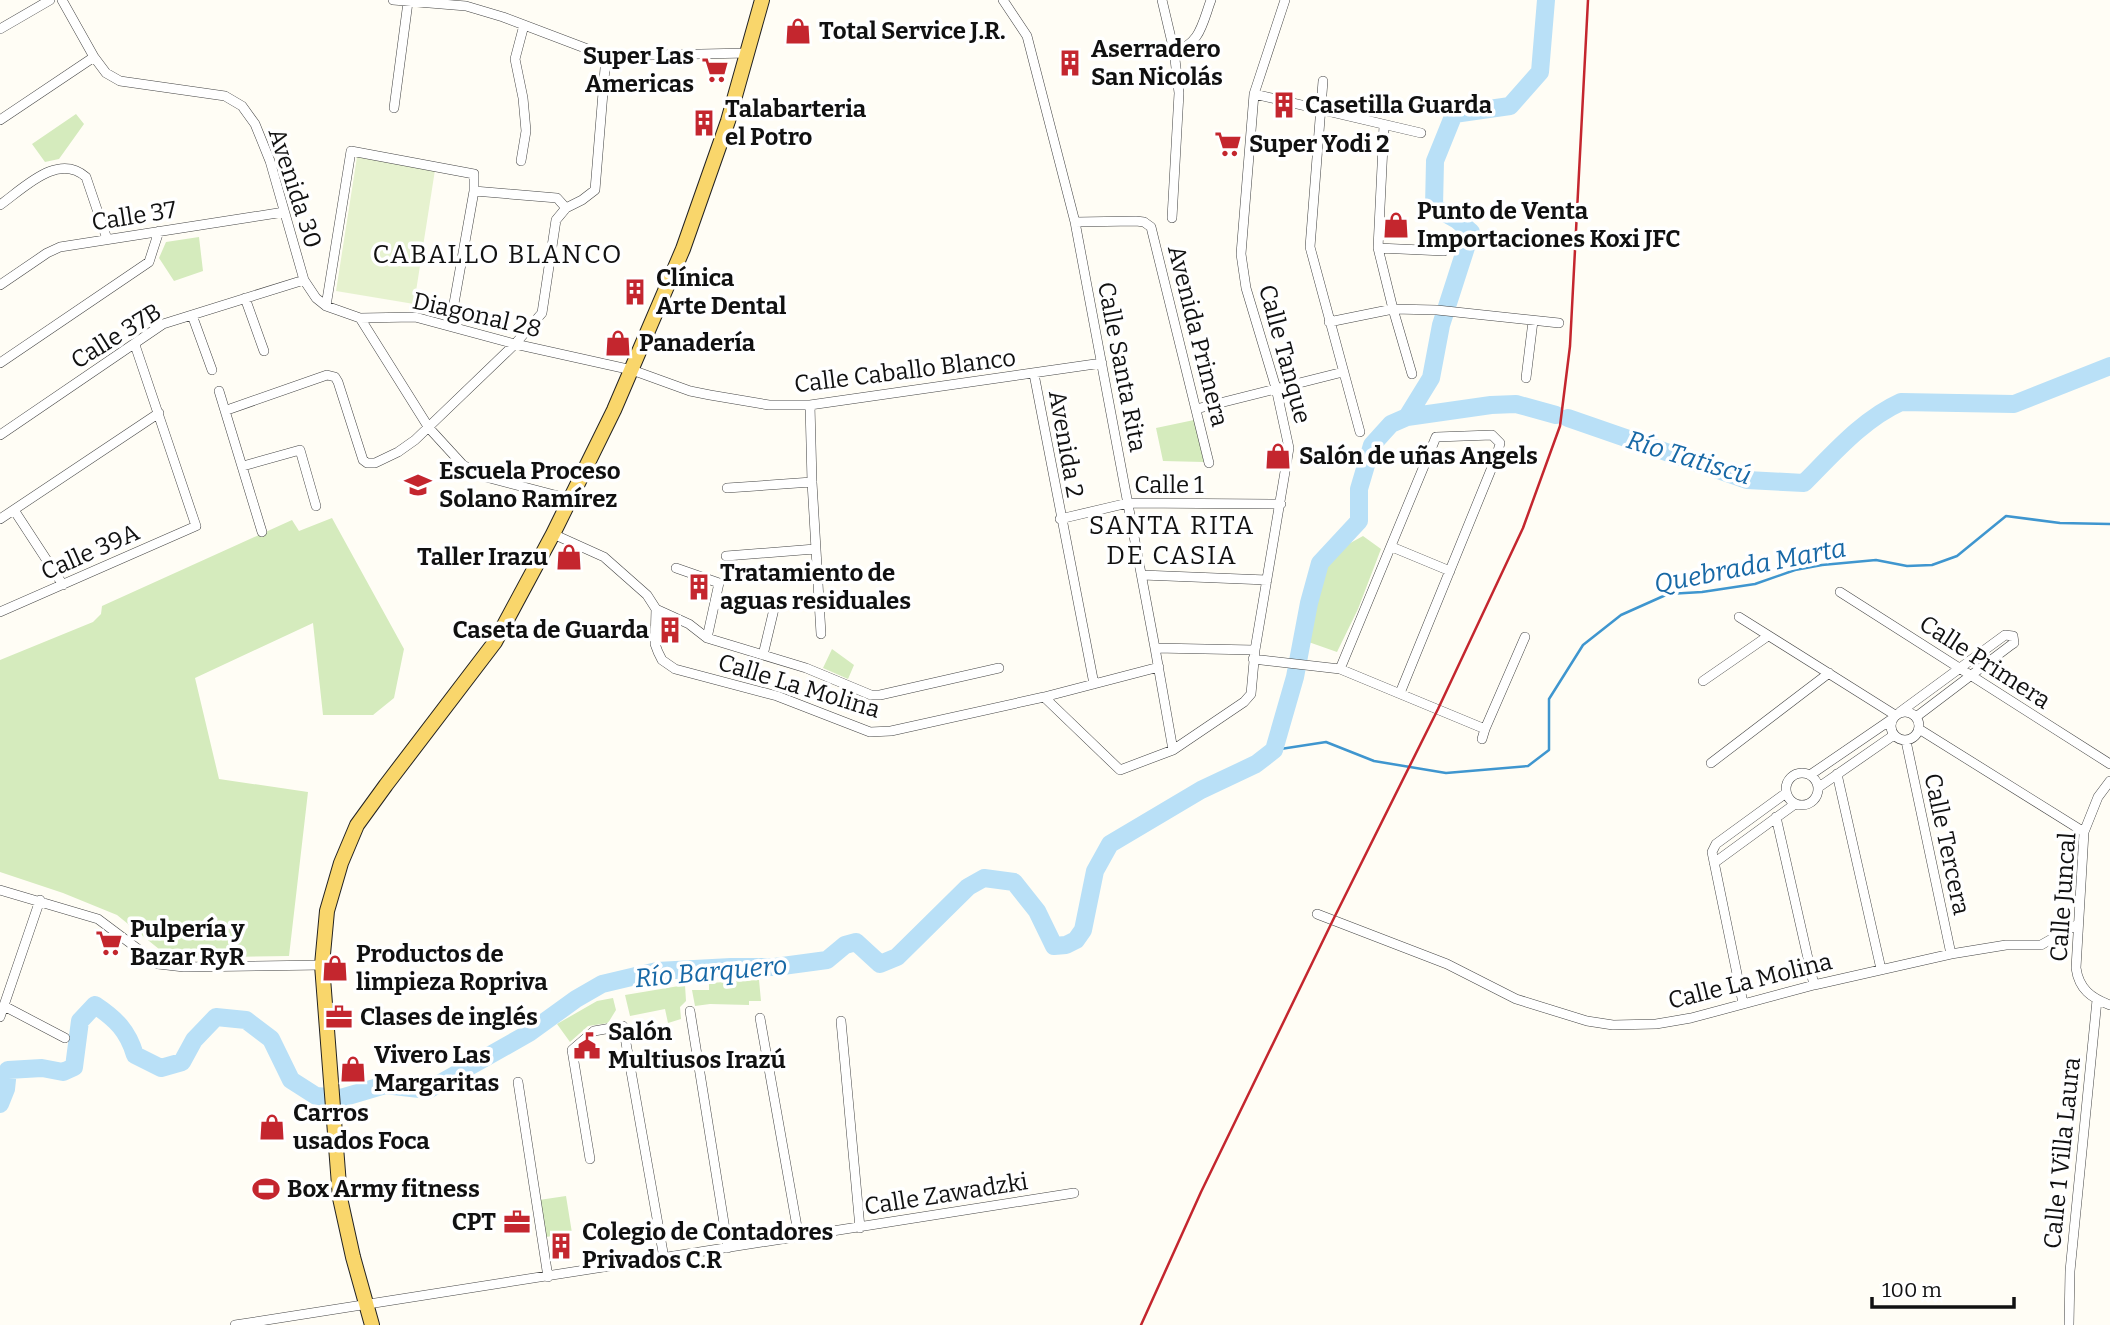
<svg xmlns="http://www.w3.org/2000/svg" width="2110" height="1325" font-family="Bitter,serif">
  <rect width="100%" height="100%" fill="#fffdf5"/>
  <path fill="#d5ebbd" d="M76,114l8,10 -25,35 -14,3 -13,-18z
    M199,237l4,34 -29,10 -15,-23 7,-16z
    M1194,420l10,42 -41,-1 -7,-33z
    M332,518l72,131 -10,49 -21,17h-50l-10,-92 -118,55 24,101 89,13 -19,164 -119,2 -53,-43 -54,-22 -63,-21v-212l93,-38 8,-8 1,-8 190,-86 7,11z
    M1363,536l18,13 -23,60 -21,43 -37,-13 14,-76z
    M832,649l22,16 -6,14 -25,-11z
    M759,980l2,21h-12v4l-39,-1 -15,2 -3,-16h17v-7z
    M685,985l1,16 -6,6 1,12 -13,4 -3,-14 -35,7 -5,-21z
    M613,998l3,12 -8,13 -20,3 -18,16 -13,-18 40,-23z
    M566,1196l6,37 -26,4 -7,-37z"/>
  <path fill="#e6f2cf" d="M357,157l78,13 -21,134 -78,-13z"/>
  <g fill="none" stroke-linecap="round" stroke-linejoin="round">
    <path stroke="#3f96cf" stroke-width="2.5" d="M1274,750l52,-8 48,19 72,12 82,-7 21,-16v-51l34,-54 38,-30 47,-21 34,-2 53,-8 40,-14 27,-5 54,-5 31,6 25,-1 25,-9 49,-40 54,7 50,1"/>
    <path stroke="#b9e0f7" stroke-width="18" d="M1407,417l24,-39 10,-53 30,-93 -14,-12 -23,-13 1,-46 19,-47 56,-8 30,-34 6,-72
      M1568,418l179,62 57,3c29,-29 59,-64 97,-81l113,2 96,-38
      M0,1104l6,-15 2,-19 34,-2 21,4 11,-5 6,-46 15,-16c21,14 33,26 40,50l26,13 21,-6 12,-22 22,-23 30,3 25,19 20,41 25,16 25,2 44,-13 43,5 101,-57 47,-34 26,-15 55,-13 74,-4h44l52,-7 18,-15 11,-3 24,22 17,-7 71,-70 16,-9 30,4 23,29 17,35 12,-1 10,-5 7,-10 12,-59 15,-27 91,-54 55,-26 18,-14 21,-73 14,-74 11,-40 39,-42v-32l13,-44 19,-21 16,-7 84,-12 25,-1 40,11"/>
    <g stroke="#444" stroke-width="10">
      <path id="street" d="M62,0l32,57 12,16 14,8 105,15 17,10 13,18 15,37 34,119 12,18 10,8 34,12 55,-1 100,27 117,26 58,21 20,4 59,10h41l292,-42
        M393,0l73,6 37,11 103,39 142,-3
        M1003,0l24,36 48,186 80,426 18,102
        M1162,0l12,51 5,42 -7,125
        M0,29l50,-29
        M1174,51c26,-5 29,-30 37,-51
        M1323,81l-13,166 50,185
        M1254,94l167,39
        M394,108l14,-106
        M0,120l94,-63
        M1384,125l-6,123 15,61 19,65
        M521,161l5,-30 -3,-33 -8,-39 9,-34
        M474,191l83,7 9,10
        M0,205c24,-17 58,-53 86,-28l21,62
        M1075,222l61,-1 8,1 7,5 58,236
        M1378,248l66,3
        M0,285l47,-32 13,-6 224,-35
        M245,298l19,53
        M326,306l25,-155 123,23v17l-24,135
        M192,315l20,55
        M360,318l69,110 33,36 16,11 92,24
        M1329,322l64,-13 44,1 122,13
        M0,363l149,-101 10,-31
        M1034,374l60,310
        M1526,378l7,-57
        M219,391l43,141
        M810,405l2,77 9,152
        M1196,409l147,-37
        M227,410l100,-35 8,2 3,5 25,78 4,3h8l23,-11 17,-12 100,-96 27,-31 14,-93 10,-12 16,-8 13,-10 11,-134
        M0,435l163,-111 141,-44
        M243,466l57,-16 16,56
        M727,488l85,-6
        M14,510l49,75
        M0,519l159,-106
        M1060,519l68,-16 153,1
        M553,534l51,23 43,38 9,14 -1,35 3,8 4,8 13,9 102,27 93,36 21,-1 153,-34 76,73 53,-20 71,-48 7,-8 4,-44 34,-202 -13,-60 -30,-100 -5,-34 13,-160 31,-94
        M1392,547l58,24
        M726,556l89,-7
        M676,568l43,15 -12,55
        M1142,575l125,5
        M1840,592l270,172
        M656,609l33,15 18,14 99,30 65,27h9l119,-27
        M0,612l196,-86 -61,-181
        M1739,617l156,98
        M1155,648l100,2
        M763,655l11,-46
        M1253,659l87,10 145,60 40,-92
        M1340,669l96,-232 56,-2 8,8 -3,12 -97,238
        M1703,681l65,-45
        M1044,697l115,-30
        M1891 726a14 14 0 1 1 28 0a14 14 0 1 1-28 0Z
        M1900,712l105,-77 8,1 1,7 -3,2 -95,72
        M1919,729l165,103
        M1482,739l3,-10
        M1906,741l45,213
        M1711,763l118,-90
        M1786 789a16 16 0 1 1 32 0a16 16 0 1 1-32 0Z
        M1837,774l44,195
        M1810,775l82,-56
        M2110,781l-12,16 -14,35 -8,136c3,21 15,30 34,37
        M1819,787l75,-52
        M1776,817l38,168
        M1714,863l81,-59
        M0,890l98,29 60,45 26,3 138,-2
        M1317,914l130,50 69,35 71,22 26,4 43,-1 35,-6 123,-33 137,-31 55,-9h35l37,-21
        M1743,1003l-31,-151 4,-8 70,-51
        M4,1006l61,32
        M690,1011l38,237
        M0,1017l40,-117
        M760,1018l39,220
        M841,1021l19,207
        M518,1082l30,195
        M590,1159l-18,-109 22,-19 29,-5 41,232
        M235,1325l839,-132
        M2069,1325l1,-54 27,-271"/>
    </g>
    <g stroke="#222" stroke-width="16">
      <path id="primary" d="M372,1325l-19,-68 -13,-59 -18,-233 5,-54 14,-48 16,-38 29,-40 109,-143 58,-108 61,-124 69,-161 45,-128 34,-121"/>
    </g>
    <use href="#street" stroke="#fff" stroke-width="9"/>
    <use href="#primary" stroke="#f9d66b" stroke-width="14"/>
    <path stroke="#c4262e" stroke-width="2.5" d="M1141,1325l60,-133 132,-272 105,-211 85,-181 37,-102 10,-80 18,-346"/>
  </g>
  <defs>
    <g id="shop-bare" transform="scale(2.1)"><path d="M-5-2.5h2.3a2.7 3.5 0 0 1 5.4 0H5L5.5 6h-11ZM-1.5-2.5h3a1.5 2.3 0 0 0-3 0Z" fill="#c4262e" stroke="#fff" stroke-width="2.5" paint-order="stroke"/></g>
    <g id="building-bare" transform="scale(2.1)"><path d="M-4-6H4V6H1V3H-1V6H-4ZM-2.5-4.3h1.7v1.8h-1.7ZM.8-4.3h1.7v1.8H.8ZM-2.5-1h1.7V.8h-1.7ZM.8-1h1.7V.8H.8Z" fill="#c4262e" stroke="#fff" stroke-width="2.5" paint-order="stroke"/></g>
    <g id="supermarket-bare" transform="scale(2.1)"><path d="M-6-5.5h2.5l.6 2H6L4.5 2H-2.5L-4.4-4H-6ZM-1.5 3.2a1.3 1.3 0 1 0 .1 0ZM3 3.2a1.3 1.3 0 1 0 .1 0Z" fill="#c4262e" stroke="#fff" stroke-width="2.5" paint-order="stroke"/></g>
    <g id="school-bare" transform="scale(2.1)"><path d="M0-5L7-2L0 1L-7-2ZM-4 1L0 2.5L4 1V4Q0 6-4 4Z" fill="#c4262e" stroke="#fff" stroke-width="2.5" paint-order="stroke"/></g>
    <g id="office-bare" transform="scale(2.1)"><path d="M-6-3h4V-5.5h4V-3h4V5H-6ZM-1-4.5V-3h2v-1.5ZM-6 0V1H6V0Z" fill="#c4262e" stroke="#fff" stroke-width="2.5" paint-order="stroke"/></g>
    <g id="civic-bare" transform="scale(2.1)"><path d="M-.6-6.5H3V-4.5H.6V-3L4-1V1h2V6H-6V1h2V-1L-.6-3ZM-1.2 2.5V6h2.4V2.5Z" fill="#c4262e" stroke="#fff" stroke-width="2.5" paint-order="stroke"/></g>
    <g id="stadium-bare" transform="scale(2.1)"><path d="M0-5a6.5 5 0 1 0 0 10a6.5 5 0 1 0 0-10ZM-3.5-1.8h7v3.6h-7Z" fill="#c4262e" stroke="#fff" stroke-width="2.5" paint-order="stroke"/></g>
  </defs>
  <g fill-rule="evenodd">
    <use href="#shop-bare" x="798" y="31"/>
    <use href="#building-bare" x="1070" y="63"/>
    <use href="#supermarket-bare" x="715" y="70"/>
    <use href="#building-bare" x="1284" y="105"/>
    <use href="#building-bare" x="704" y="123"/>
    <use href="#supermarket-bare" x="1228" y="144"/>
    <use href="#shop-bare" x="1396" y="225"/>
    <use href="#building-bare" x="635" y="292"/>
    <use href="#shop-bare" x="618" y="343"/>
    <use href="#shop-bare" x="1278" y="456"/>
    <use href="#school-bare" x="418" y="485"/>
    <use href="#shop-bare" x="569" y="557"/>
    <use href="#building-bare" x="699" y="587"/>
    <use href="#building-bare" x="670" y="630"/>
    <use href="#supermarket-bare" x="109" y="943"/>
    <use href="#shop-bare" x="335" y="968"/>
    <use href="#office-bare" x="339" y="1017"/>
    <use href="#civic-bare" x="587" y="1046"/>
    <use href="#shop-bare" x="353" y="1069"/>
    <use href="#shop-bare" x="272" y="1127"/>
    <use href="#stadium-bare" x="266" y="1189"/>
    <use href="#office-bare" x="517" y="1222"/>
    <use href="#building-bare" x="561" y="1246"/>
  </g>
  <g text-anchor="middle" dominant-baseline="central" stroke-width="7" stroke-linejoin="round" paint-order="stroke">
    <g font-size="24" font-weight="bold" fill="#111" stroke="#fff" text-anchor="start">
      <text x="819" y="31">Total Service J.R.</text>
      <text x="1091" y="49">Aserradero<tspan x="1091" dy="28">San Nicolás</tspan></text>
      <text x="694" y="56" text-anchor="end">Super Las<tspan x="694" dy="28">Americas</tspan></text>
      <text x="1305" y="105">Casetilla Guarda</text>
      <text x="725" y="109">Talabarteria<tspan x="725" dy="28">el Potro</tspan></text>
      <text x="1249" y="144">Super Yodi 2</text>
      <text x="1417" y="211">Punto de Venta<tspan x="1417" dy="28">Importaciones Koxi JFC</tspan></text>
      <text x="656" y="278">Clínica<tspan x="656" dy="28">Arte Dental</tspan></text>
      <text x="639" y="343">Panadería</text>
      <text x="1299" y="456">Salón de uñas Angels</text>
      <text x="439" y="471">Escuela Proceso<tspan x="439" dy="28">Solano Ramírez</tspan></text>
      <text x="548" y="557" text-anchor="end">Taller Irazu</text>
      <text x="720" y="573">Tratamiento de<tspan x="720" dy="28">aguas residuales</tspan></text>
      <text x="649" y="630" text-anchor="end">Caseta de Guarda</text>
      <text x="130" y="929">Pulpería y<tspan x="130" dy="28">Bazar RyR</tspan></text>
      <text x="356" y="954">Productos de<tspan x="356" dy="28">limpieza Ropriva</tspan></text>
      <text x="360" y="1017">Clases de inglés</text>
      <text x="608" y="1032">Salón<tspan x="608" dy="28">Multiusos Irazú</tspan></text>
      <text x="374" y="1055">Vivero Las<tspan x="374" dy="28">Margaritas</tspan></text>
      <text x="293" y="1113">Carros<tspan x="293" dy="28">usados Foca</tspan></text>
      <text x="287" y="1189">Box Army fitness</text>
      <text x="496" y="1222" text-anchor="end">CPT</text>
      <text x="582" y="1232">Colegio de Contadores<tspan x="582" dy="28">Privados C.R</tspan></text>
    </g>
    <g font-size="24" fill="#111" stroke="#fff">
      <text transform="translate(295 188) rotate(72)">Avenida 30</text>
      <text transform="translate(134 216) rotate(-9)">Calle 37</text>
      <text transform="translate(477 315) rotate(13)">Diagonal 28</text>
      <text transform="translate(116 336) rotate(-32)">Calle 37B</text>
      <text transform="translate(1198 336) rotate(76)">Avenida Primera</text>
      <text transform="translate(1285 354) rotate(75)">Calle Tanque</text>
      <text transform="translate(1122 367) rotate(79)">Calle Santa Rita</text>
      <text transform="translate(905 371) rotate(-7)">Calle Caballo Blanco</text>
      <text transform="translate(1066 444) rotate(80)">Avenida 2</text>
      <text x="1169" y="485">Calle 1</text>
      <text transform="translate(90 552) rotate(-24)">Calle 39A</text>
      <text transform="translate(1985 662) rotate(33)">Calle Primera</text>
      <text transform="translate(799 686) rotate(17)">Calle La Molina</text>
      <text transform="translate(1947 844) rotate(78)">Calle Tercera</text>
      <text transform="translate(2063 897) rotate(-86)">Calle Juncal</text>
      <text transform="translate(1750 981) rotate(-14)">Calle La Molina</text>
      <text transform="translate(2062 1153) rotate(-84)">Calle 1 Villa Laura</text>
      <text transform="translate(946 1194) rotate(-9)">Calle Zawadzki</text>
    </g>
    <g font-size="26" letter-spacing="2" fill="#111" stroke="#fff">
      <text x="498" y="254">CABALLO BLANCO</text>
      <text x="1172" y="525">SANTA RITA<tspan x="1172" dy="30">DE CASIA</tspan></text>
    </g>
    <g font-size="26" font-style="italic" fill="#1768a6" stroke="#fff">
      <text transform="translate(1689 458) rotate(17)">Río Tatiscú</text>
      <text transform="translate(1750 566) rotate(-11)">Quebrada Marta</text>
      <text transform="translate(711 972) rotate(-5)">Río Barquero</text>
    </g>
  </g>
  <path d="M1872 1297v10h142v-10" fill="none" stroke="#111111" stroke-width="3.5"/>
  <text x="1882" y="1297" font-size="21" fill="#111111" stroke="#ffffff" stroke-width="5" paint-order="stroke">100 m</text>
</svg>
